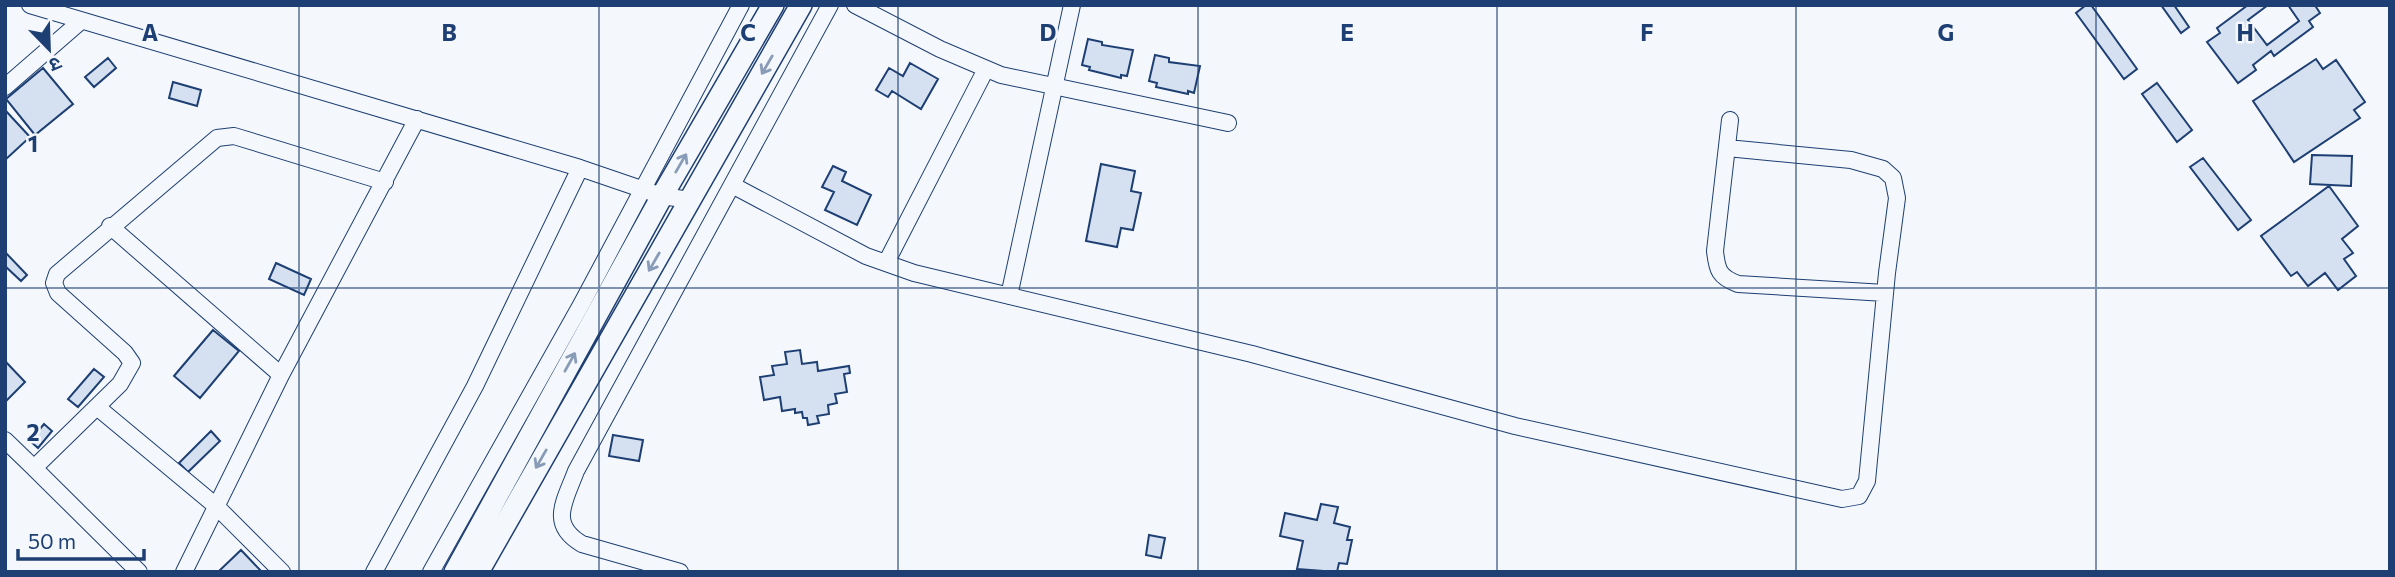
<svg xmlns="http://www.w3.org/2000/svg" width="2395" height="577" font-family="Commissioner,'Noto Sans Devanagari',sans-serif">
  <rect width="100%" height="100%" fill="#f4f7fb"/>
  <path fill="#d5e0f0" stroke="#1d3f73" stroke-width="2" d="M2086,5h5l46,64 -13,10 -48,-66z
    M2161,5h13l15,22 -8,6z
    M2248,5h20l-20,15 19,25 32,-24 -11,-16h30l-2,2 4,6 -11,8 4,6 -39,29 -3,-5 -18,14 3,5 -18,13 -31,-41 13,-9 -3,-5z
    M1088,39l14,3v3l31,5 -6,26 -6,-1v3l-32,-8 1,-3 -8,-2z
    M1155,55l14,3v4l31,4 -6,27 -6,-2v3l-32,-7 1,-4 -8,-2z
    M108,58l8,10 -22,19 -9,-10z
    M2316,59l7,10 13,-9 29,42 -11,8 6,8 -66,44 -41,-61z
    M910,63l28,16 -17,30 -29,-18 -4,6 -12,-7 13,-22 14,8z
    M43,68l30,36 -38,31 -29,-36z
    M173,82l28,8 -4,16 -28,-8z
    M2157,83l35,47 -15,12 -35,-48z
    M5,110l25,27 -25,23z
    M2312,155l40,1 -1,30 -41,-2z
    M2203,158l48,62 -13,10 -48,-63z
    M1101,164l34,7 -4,20 10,2 -8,37 -12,-2 -4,19 -31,-6z
    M833,166l13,6 -4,9 29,14 -14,30 -32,-15 9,-18 -12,-5z
    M2329,186l29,40 -16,13 11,14 -9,6 12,17 -18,14 -13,-17 -17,13 -11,-14 -6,4 -30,-40z
    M5,252l22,23 -6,6 -16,-15z
    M276,263l35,16 -7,16 -35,-16z
    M213,330l26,21 -39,47 -26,-22z
    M800,350l2,14 15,-2 1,9 31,-5 1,7 -6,1 3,18 -12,2 2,9 -9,2 1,9 -12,2 2,7 -11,2 -1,-7h-4l-1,-6 -7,1v-4l-13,2 -2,-14 -16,3 -4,-23 14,-2 -2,-9 15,-2 -2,-12z
    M5,361l20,21 -20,20z
    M94,369l10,8 -26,30 -10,-8z
    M44,424l8,7 -14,17 -8,-7z
    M211,431l9,10 -32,31 -9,-9z
    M613,435l30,5 -4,21 -30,-5z
    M1321,504l17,3 -4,16 16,4 -3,13h5l-5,24 -8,-1 -2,9 -40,-3 6,-28 -23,-5 5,-23 32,7z
    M1149,535l16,3 -4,20 -15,-3z
    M241,550l21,22h-44z"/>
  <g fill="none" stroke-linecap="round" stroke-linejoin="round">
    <g stroke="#1d3f73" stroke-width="18">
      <path id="street" d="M30,5l550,163 82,28 28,4
        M855,5l85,44 61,26 227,48
        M5,87l76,-66
        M1730,120l-15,131c2,19 4,26 23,33l147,9
        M732,185l134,71 48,17 338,81 263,72 327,73 17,-3 8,-15 20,-208 10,-75 -4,-20 -10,-9 -32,-9 -124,-12
        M110,226l171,149
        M886,263l100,-194
        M1009,296l63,-291
        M97,407l119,99 66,66
        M5,440l29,28
        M139,572l-105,-104 86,-84 12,-21 -7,-10 -67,-60 -4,-10 3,-9 160,-136 17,-2 151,46
        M184,572l97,-197 136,-256
        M374,572l101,-186 105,-218
        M431,572l150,-267 160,-300
        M680,572l-98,-28c-34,-20 -17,-43 -6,-73l254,-466"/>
    </g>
    <g stroke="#1d3f73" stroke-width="24">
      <path id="secondary" d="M455,572l207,-376 111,-191
        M478,572l323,-567"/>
    </g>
    <use href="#street" stroke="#f4f7fb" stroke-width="16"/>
    <use href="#secondary" stroke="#f4f7fb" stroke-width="21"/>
  </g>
  <defs><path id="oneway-shaft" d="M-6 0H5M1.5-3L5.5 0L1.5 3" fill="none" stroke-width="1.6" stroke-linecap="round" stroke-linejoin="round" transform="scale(1.75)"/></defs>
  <g stroke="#889bb7">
    <use href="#oneway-shaft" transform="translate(767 65) rotate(120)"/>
    <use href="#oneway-shaft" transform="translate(681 163) rotate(-60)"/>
    <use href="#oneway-shaft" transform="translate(654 262) rotate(120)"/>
    <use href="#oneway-shaft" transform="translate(570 362) rotate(-61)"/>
    <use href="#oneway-shaft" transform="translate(541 459) rotate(120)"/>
  </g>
  <path fill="none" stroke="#1d3f73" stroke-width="2" stroke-opacity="0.55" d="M299,5v567M599,5v567M898,5v567M1198,5v567M1497,5v567M1796,5v567M2096,5v567M5,288h2385"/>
  <g font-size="23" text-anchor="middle" font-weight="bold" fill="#1d3f73" stroke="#f4f7fb" stroke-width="5" stroke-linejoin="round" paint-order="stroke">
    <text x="150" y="41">A</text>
    <text x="449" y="41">B</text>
    <text x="748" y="41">C</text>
    <text x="1048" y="41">D</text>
    <text x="1347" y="41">E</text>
    <text x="1647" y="41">F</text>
    <text x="1946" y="41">G</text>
    <text x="2245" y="41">H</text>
    <text x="33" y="152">1</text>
    <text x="33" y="441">2</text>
  </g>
  <rect width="2395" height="577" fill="none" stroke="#1d3f73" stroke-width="14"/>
  <g transform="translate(49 49) rotate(157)" stroke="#f4f7fb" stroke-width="5" paint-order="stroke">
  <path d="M0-5L12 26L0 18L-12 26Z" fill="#1d3f73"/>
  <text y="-10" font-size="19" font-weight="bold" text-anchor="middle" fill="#1d3f73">उ</text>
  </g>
  <path d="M18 549v10h126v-10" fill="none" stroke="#1d3f73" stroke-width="3.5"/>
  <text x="28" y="549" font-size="21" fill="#1d3f73" stroke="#f4f7fb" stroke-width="5" paint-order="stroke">50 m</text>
</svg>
